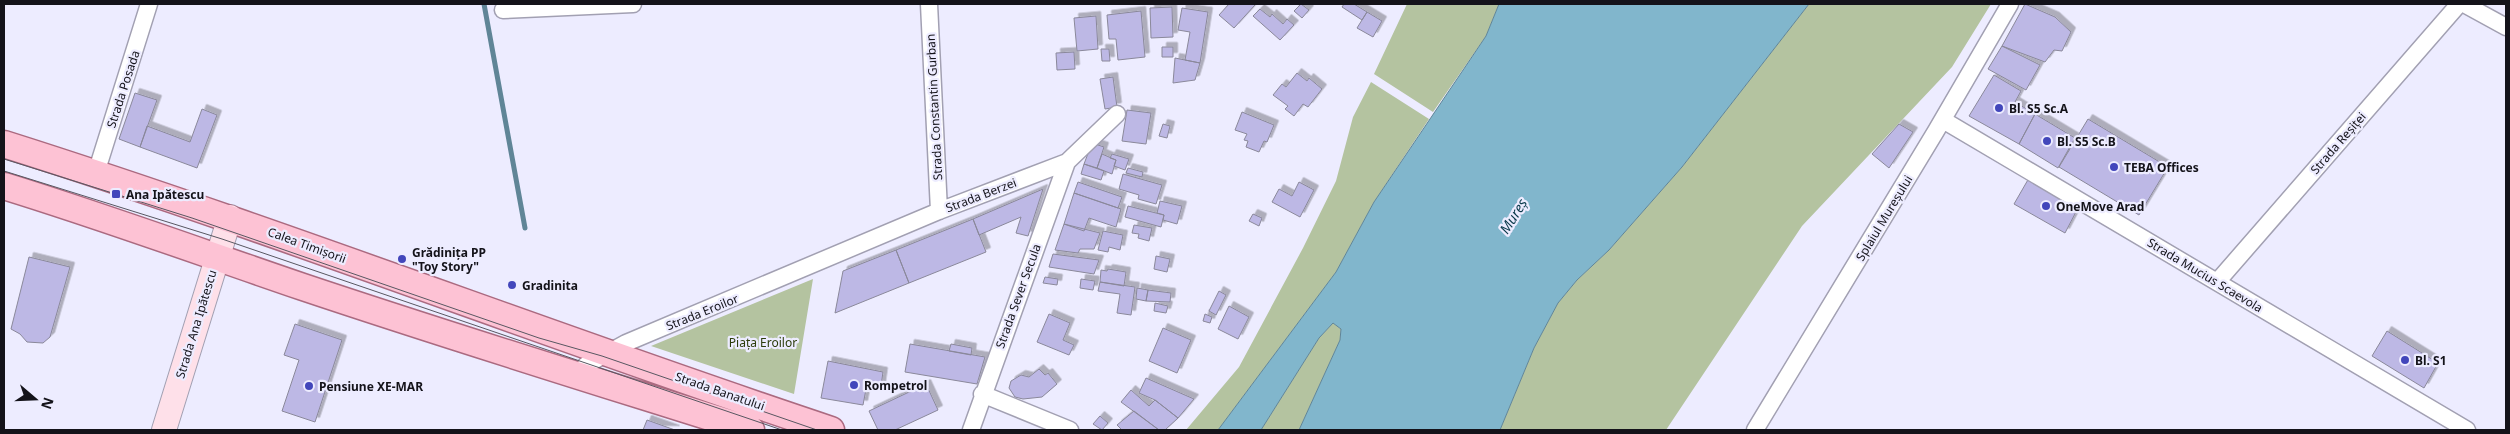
<svg xmlns="http://www.w3.org/2000/svg" width="2510" height="434" font-family="'Noto Sans',sans-serif">
  <defs>
    <filter id="shadow"><feDropShadow dx="4.5" dy="-4.5" stdDeviation="0" flood-color="#0004"/></filter>
  </defs>
  <rect width="100%" height="100%" fill="#edecff"/>
  <path fill="#b4c3a0" d="M1407,4h92l-13,32 -53,76 -59,-38z
    M1809,4h182l-39,63 -150,159 -136,204h-166l34,-82 24,-45 19,-23 32,-30 73,-83z
    M1371,82l58,37 -55,83 -38,70 -118,158h-32l53,-63 64,-119 33,-67 17,-64z
    M813,279l-19,115 -143,-48z
    M1333,323l8,6 -1,11 -41,90h-38l58,-92z"/>
  <path fill="#81b6cc" stroke="#608597" d="M1499,4h310l-127,163 -73,83 -32,30 -19,23 -24,45 -34,82h-201l41,-90 1,-11 -8,-6 -14,15 -58,92h-43l118,-158 38,-70 112,-166z"/>
  <g fill="none" stroke-linecap="round" stroke-linejoin="round">
    <path stroke="#608597" stroke-width="5" d="M484,4l41,224"/>
  </g>
  <path fill="#bdb8e5" stroke="#8a889a" filter="url(#shadow)" d="M1229,4h25l1,1 -21,23 -15,-13z
    M1301,4l8,6 -7,8 -8,-7z
    M1344,4h10l13,8 -5,8 -20,-13z
    M2025,4l30,13 16,15 -9,19 -8,-1 -9,12 -43,-16z
    M1172,7l1,30 -22,1 -1,-30z
    M1182,8l26,4 -8,51 -15,-3 5,-28 -12,-2z
    M1260,9l10,8 2,-3 11,10 4,-5 7,6 -14,15 -27,-24z
    M1141,11l4,46 -27,3 -2,-21h-7l-2,-24z
    M1367,12l15,9 -9,16 -16,-9z
    M1096,16l2,33 -21,2 -3,-33z
    M2002,46l38,19 -14,25 -38,-21z
    M1162,47h11v10h-11z
    M1101,49h8l1,12h-8z
    M1074,52l1,17 -18,1 -1,-17z
    M1175,58l25,5 -5,17 -22,3z
    M1297,73l10,8 2,-3 13,11 -14,18 -5,-3 -9,12 -9,-7 3,-3 -15,-11 9,-11 4,3z
    M1994,75l27,16 -6,11 20,12 -16,30 -50,-28z
    M1113,77l4,30 -12,2 -5,-30z
    M135,93l22,7 -17,47 -21,-8z
    M202,109l15,6 -20,53 -57,-21 7,-21 43,16z
    M1127,110l24,3 -5,31 -24,-3z
    M1242,112l32,13 -7,17 -3,-1 -5,11 -13,-5 2,-6 -4,-1 3,-6 -12,-4z
    M2035,114l40,24 -17,30 -39,-24z
    M2088,119l80,48 -29,48 -80,-48z
    M1163,124l7,2 -3,12 -8,-2z
    M1899,124l14,8 -24,36 -17,-14z
    M1092,143l12,4 -7,21 -13,-4z
    M1102,154l14,6 -4,14 -15,-6z
    M1112,154l17,5 -4,11 -11,-4 2,-6 -6,-2z
    M1084,164l20,7 -3,9 -20,-6z
    M1128,168l15,4 -1,5 -16,-4z
    M1123,174l39,11 -6,19 -18,-5 1,-4 -20,-6z
    M2029,178l49,30 -13,25 -51,-29z
    M1078,182l44,15 -4,11 -44,-15z
    M1299,182l15,8 -14,27 -28,-15 7,-13 13,7z
    M1043,189l-15,47 -12,-3 5,-16 -42,18 -6,-16z
    M1074,193l47,16 -5,18 -27,-9 -5,13 -20,-7z
    M1160,201l22,5 -5,18 -14,-4 1,-5 -7,-2z
    M1128,206l36,9 -3,12 -36,-10z
    M1253,214l9,4 -3,8 -10,-5z
    M973,219l13,33 -77,31 -13,-33z
    M1064,224l36,9 -6,16h-14l-2,4 -23,-3z
    M1134,225l18,3 -3,13 -11,-3 1,-4 -7,-1z
    M1103,231l20,4 -3,15 -11,-3 -1,5 -10,-2z
    M896,250l13,33 -74,30 8,-42z
    M1053,254l46,6 -5,14 -45,-7z
    M1156,256l14,3 -3,13 -13,-3z
    M29,257l41,10 -20,70 -7,6 -16,-1 -7,-8 -9,-5z
    M1108,269l18,3 -2,14 -24,-4 1,-12 6,1z
    M1045,277l13,2 -1,6 -14,-2z
    M1081,279l14,2 -2,9 -13,-2z
    M1100,282l35,5 -4,28 -14,-2 3,-19 -22,-3z
    M1137,288l11,2 -2,11 -10,-2z
    M1148,290l23,3 -1,9 -24,-1z
    M1219,291l7,4 -10,20 -7,-4z
    M1155,303l13,3 -2,7 -12,-2z
    M1229,306l20,11 -11,22 -20,-10z
    M1049,314l21,9 -7,17 11,5 -5,10 -32,-13z
    M1205,314l7,3 -2,6 -7,-2z
    M295,324l47,16 -27,82 -33,-11 17,-51 -15,-5z
    M1163,328l28,12 -14,33 -28,-12z
    M2387,331l51,32 -14,25 -52,-32z
    M910,344l75,13 -8,27 -72,-12z
    M951,344l21,4 -1,7 -22,-4z
    M828,361l55,11 -2,14 -14,-2 -4,21 -42,-7z
    M1039,369l6,6 3,-2 9,11 -15,13 -19,2 -8,-2 -6,-9 2,-7 10,-6 8,2z
    M1146,378l48,21 -16,19 -23,-18 -16,-7z
    M926,384l12,26 -43,20h-17l-9,-19z
    M1131,390l18,16 6,-6 23,18 -13,12h-6l-38,-28z
    M1134,411l25,19h-37l-5,-5z
    M1100,416l8,7 -6,7 -9,-6z
    M647,420l28,10h-32z"/>
  <g fill="none" stroke-linecap="round" stroke-linejoin="round">
    <g stroke="#a2a0b2" stroke-width="19">
      <path id="street" d="M929,4l10,207
        M2464,4l42,23
        M503,10l130,-6
        M1943,120l524,310
        M96,173l53,-169
        M2217,282l242,-278
        M578,376l8,-11 40,-22 313,-132 128,-49 50,-48
        M982,394l88,36
        M971,430l96,-268
        M1755,430l181,-299 74,-127"/>
    </g>
    <g stroke="#a2a0b2" stroke-width="26">
      <path id="secondary" d="M164,430l66,-213"/>
    </g>
    <g stroke="#ab6a80" stroke-width="29">
      <path id="primary" d="M4,144c278,88 550,194 827,286
        M4,186c101,31 199,67 299,101 149,50 299,96 448,143"/>
    </g>
    <use href="#street" stroke="#fff" stroke-width="16"/>
    <use href="#secondary" stroke="#fee0e9" stroke-width="24"/>
    <use href="#primary" stroke="#fdc2d4" stroke-width="26"/>
    <path stroke="#585761" stroke-width="1" d="M4,159l188,59 347,120 63,18 215,74
      M4,171l218,68 560,191"/>
  </g>
  <g fill="#4246bb" stroke="#edecff" stroke-width="2">
    <circle cx="1999" cy="108" r="5"/>
    <circle cx="2047" cy="141" r="5"/>
    <circle cx="2114" cy="167" r="5"/>
    <rect x="111" y="189" width="10" height="10" rx="2.5"/>
    <circle cx="2046" cy="206" r="5"/>
    <circle cx="402" cy="259" r="5"/>
    <circle cx="512" cy="285" r="5"/>
    <circle cx="2405" cy="360" r="5"/>
    <circle cx="854" cy="385" r="5"/>
    <circle cx="309" cy="386" r="5"/>
  </g>
  <g text-anchor="middle" dominant-baseline="central" stroke-width="4.5" stroke-linejoin="round" paint-order="stroke">
    <g font-size="12" fill="#14131a" stroke="#edecff">
      <text transform="translate(123 89) rotate(-72)">Strada Posada</text>
      <text transform="translate(934 107) rotate(-93)">Strada Constantin Gurban</text>
      <text transform="translate(2338 143) rotate(-49)">Strada Reșiței</text>
      <text transform="translate(981 195) rotate(-21)">Strada Berzei</text>
      <text transform="translate(1884 218) rotate(-59)">Splaiul Mureșului</text>
      <text transform="translate(307 245) rotate(20)">Calea Timișorii</text>
      <text transform="translate(2205 275) rotate(31)">Strada Mucius Scaevola</text>
      <text transform="translate(1018 296) rotate(-70)">Strada Sever Secula</text>
      <text transform="translate(702 312) rotate(-22)">Strada Eroilor</text>
      <text transform="translate(196 324) rotate(-73)">Strada Ana Ipătescu</text>
      <text transform="translate(720 391) rotate(19)">Strada Banatului</text>
    </g>
    <g font-size="12" font-weight="bold" fill="#14131a" stroke="#edecff" text-anchor="start">
      <text x="2009" y="108">Bl. S5 Sc.A</text>
      <text x="2057" y="141">Bl. S5 Sc.B</text>
      <text x="2124" y="167">TEBA Offices</text>
      <text x="126" y="194">Ana Ipătescu</text>
      <text x="2056" y="206">OneMove Arad</text>
      <text x="412" y="252">Grădinița PP<tspan x="412" dy="14">"Toy Story"</tspan></text>
      <text x="522" y="285">Gradinita</text>
      <text x="2415" y="360">Bl. S1</text>
      <text x="864" y="385">Rompetrol</text>
      <text x="319" y="386">Pensiune XE-MAR</text>
    </g>
    <g font-size="12" fill="#2c3d0b" stroke="#edecff">
      <text x="763" y="342">Piața Eroilor</text>
    </g>
    <g font-size="14" font-style="italic" fill="#0c3b4c" stroke="#edecff">
      <text transform="translate(1513 216) rotate(-58)">Mureș</text>
    </g>
  </g>
  <rect width="2510" height="434" fill="none" stroke="#14131a" stroke-width="10"/>
  <g transform="translate(35 399) rotate(109)" stroke="#edecff" stroke-width="4" paint-order="stroke">
  <path d="M0-4L9 19L0 12L-9 19Z" fill="#14131a"/>
  <text y="-8" font-size="14" font-weight="bold" text-anchor="middle" fill="#14131a">N</text>
  </g>
</svg>
